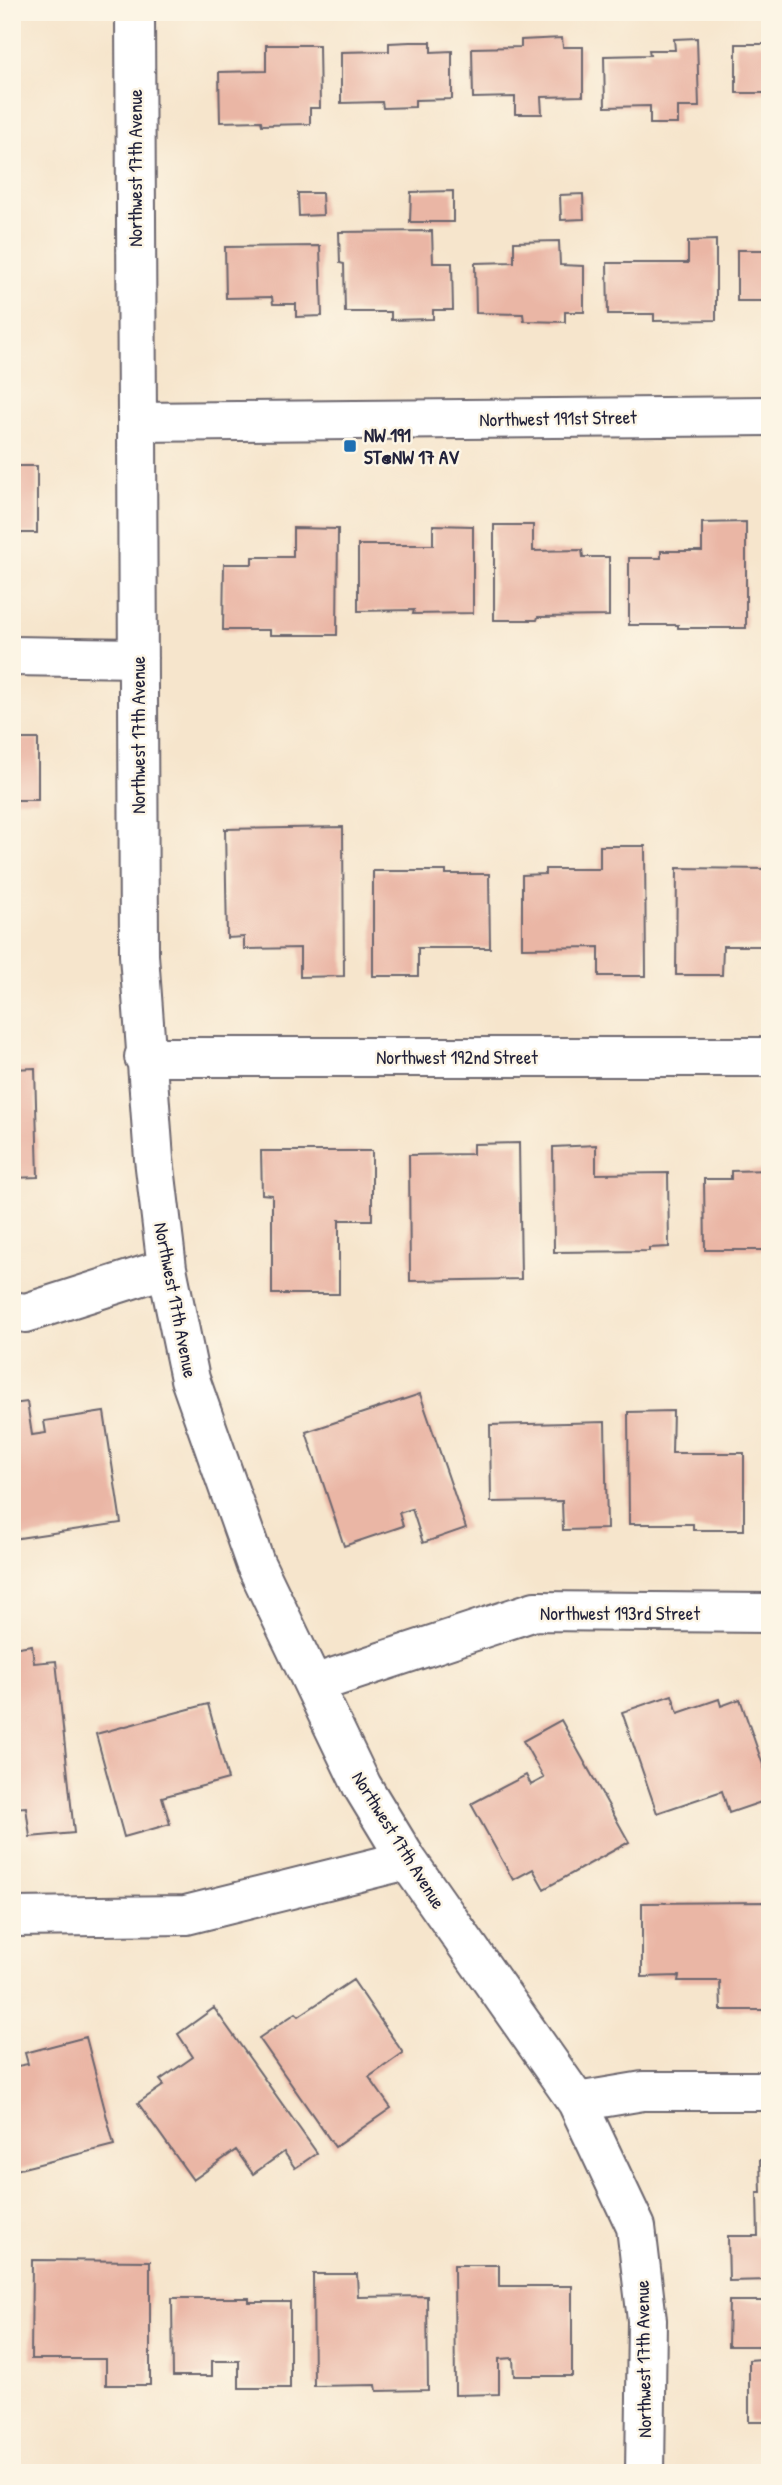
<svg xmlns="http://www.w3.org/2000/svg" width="782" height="2485" font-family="'Patrick Hand',sans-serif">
  <rect width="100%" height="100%" fill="#fcf5e5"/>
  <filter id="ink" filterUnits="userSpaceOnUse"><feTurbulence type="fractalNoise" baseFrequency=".0143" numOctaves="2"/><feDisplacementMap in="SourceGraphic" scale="14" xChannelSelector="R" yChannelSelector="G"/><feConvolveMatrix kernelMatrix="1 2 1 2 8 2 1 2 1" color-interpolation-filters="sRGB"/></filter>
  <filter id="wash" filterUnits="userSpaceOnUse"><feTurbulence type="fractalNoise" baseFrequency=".00686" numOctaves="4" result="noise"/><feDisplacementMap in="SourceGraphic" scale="28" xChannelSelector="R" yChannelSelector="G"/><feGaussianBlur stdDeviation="1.57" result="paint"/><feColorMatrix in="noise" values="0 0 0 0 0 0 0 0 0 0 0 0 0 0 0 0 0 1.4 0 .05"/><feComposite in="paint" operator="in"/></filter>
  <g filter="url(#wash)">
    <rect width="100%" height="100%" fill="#f6e5cc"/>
    <g id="blocks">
      <path fill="#eab6a5" d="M562,38l1,9h20v49l-42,1 1,17h-27v-17l-42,1 -1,-50 49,-1v-7z
        M697,38l2,69h-21v17h-28v-18l-45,1 -1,-51 46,-1 -1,-5h26l-1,-11z
        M410,42h21v10l21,-1v48l-37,1v7l-32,1 -1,-6 -41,1v-51l48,-1v-8z
        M736,44h34v49h-34z
        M266,45h53l1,63h-10v16l-48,1 -1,-4 -41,1 -1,-50 47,-1z
        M12,141h3v46h-3z
        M453,191v31h-43l1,-30z
        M298,193h24l1,22 -24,1z
        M583,194l1,25 -23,1 -1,-25z
        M432,231l1,32h19l1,47h-20v9l-42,1v-8h-46l-1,-48 -4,-1 -1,-31z
        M716,240v80l-62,1v-7h-46l-1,-51h81v-22z
        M559,241l1,24 24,1v46h-19v10l-41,-1 -1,-7 -47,-1 -1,-50 39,-1v-20z
        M12,245h6v50h-6z
        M320,246l2,70 -26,1v-13h-23l-1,-7 -46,1 -1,-51z
        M737,250h33v51h-33z
        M12,466h25v67h-25z
        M746,522v106h-68v-3h-49v-67h32v-7h41v-28z
        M433,525l40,1v87l-60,1 1,-4 -56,1v-66h75z
        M494,525h39v26l49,-1 1,7h26v59l-71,1 -1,3h-43z
        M293,528l45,1 -1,106h-67v-5h-47l1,-66h28v-7h41z
        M12,739h26v61h-22v31h-4z
        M343,827l1,149 -44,1v-29l-56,1v-12l-17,1 -2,-109z
        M600,846h45l1,130h-47v-29l-77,1v-73l23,-1v-5h55z
        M677,868l93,1v77h-47l-1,29h-46z
        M373,871h73v3h43l1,74h-72v28h-45z
        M35,1068l3,109 -26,1v-109z
        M519,1143l2,136 -111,2 -1,-126 64,-1v-10z
        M596,1145v29l72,-1 1,74 -20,1v3l-95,1 -1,-105z
        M261,1151h111v69h-33v74h-67v-99l-10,-1z
        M770,1170v80h-65l-1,-71h27v-8z
        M420,1394l46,134 -43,15 -11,-34 -13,4 4,13 -59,20 -38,-114z
        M27,1402l5,33 14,-2 -2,-12 60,-9 17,111 -109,16v-135z
        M673,1411l-1,42h72v77h-51v-6h-64l-1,-112z
        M605,1422l2,107 -44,1 -1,-29 -71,1 -1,-77z
        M32,1645l2,18 22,-2 18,172 -44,4 -4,-30 -14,1v-160z
        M672,1695l6,18 41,-14 2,7 19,-7 30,86v14l-41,14 -7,-22 -65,22 -35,-101z
        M208,1704l20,75 -66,18 8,27 -46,13 -28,-103z
        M561,1720l68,122 -85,47 -11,-20 -20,11 -42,-76 55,-29 5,10 13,-7 -21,-37z
        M765,1902l2,108h-46l-1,-29h-42l1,-5 -37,1v-74z
        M353,1980l50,73 -34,24 22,31 -56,39 -76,-109 37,-25 3,3z
        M214,2008l103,145 -22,15 -11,-16 -31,22 -17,-24 -43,30 -55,-77 26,-18 -4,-5 33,-23 -15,-23z
        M86,2037l28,108 -102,26v-104l16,-3 -3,-11z
        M760,2160h10v120l-41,1 -1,-45h30l-1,-43h4z
        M32,2260l118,1v124h-44v-26h-75z
        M454,2265h45v21h73v90h-58l-1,-18 -14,1v35l-44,1z
        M313,2274h44l1,23 69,-1 1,94 -51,1 -1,-6 -62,1z
        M172,2298h77v4h41v86h-51v-27h-27v15h-39z
        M729,2301h41v121h-21v-62l13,-1v-13h-34z"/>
    </g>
  </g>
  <g filter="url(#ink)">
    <use href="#blocks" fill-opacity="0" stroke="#6c666e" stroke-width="2"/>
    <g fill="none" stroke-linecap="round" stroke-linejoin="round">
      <g stroke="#6c666e" stroke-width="42">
        <path id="minor" d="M137,422l2,533 15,204 13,109 23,111 65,184 107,223 45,74 170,242 59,125 11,93 -2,153
          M12,656l126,2
          M144,1057h626
          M12,1311l14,2 141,-45
          M314,1684l221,-73 235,2
          M12,1917l174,-2 221,-55
          M577,2102l66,-11h127"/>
      </g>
      <g stroke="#6c666e" stroke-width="42">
        <path id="tertiary" d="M135,12l2,410 633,-6"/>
      </g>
      <use href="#minor" stroke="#fff" stroke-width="38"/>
      <use href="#tertiary" stroke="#fff" stroke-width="38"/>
    </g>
  </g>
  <rect fill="#1f6fb2" stroke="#fcf5e5" stroke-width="2.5" x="343" y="439" width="14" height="14" rx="3.5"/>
  <g text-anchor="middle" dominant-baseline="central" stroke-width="5" stroke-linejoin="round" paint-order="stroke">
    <g font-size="19" fill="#22223b" stroke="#fcf5e5">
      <text transform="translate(135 168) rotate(-90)">Northwest 17th Avenue</text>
      <text transform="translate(558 418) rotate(-1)">Northwest 191st Street</text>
      <text transform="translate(138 735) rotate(-90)">Northwest 17th Avenue</text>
      <text x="457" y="1057">Northwest 192nd Street</text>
      <text transform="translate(176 1300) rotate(79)">Northwest 17th Avenue</text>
      <text x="620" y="1613">Northwest 193rd Street</text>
      <text transform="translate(399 1840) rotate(58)">Northwest 17th Avenue</text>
      <text transform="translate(643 2359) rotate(-91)">Northwest 17th Avenue</text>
    </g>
    <g font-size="19" font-weight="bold" fill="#22223b" stroke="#fcf5e5" text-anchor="start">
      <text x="364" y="435">NW 191<tspan x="364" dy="22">ST@NW 17 AV</tspan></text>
    </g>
  </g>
  <rect width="782" height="2485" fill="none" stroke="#fcf5e5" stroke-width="42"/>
</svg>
